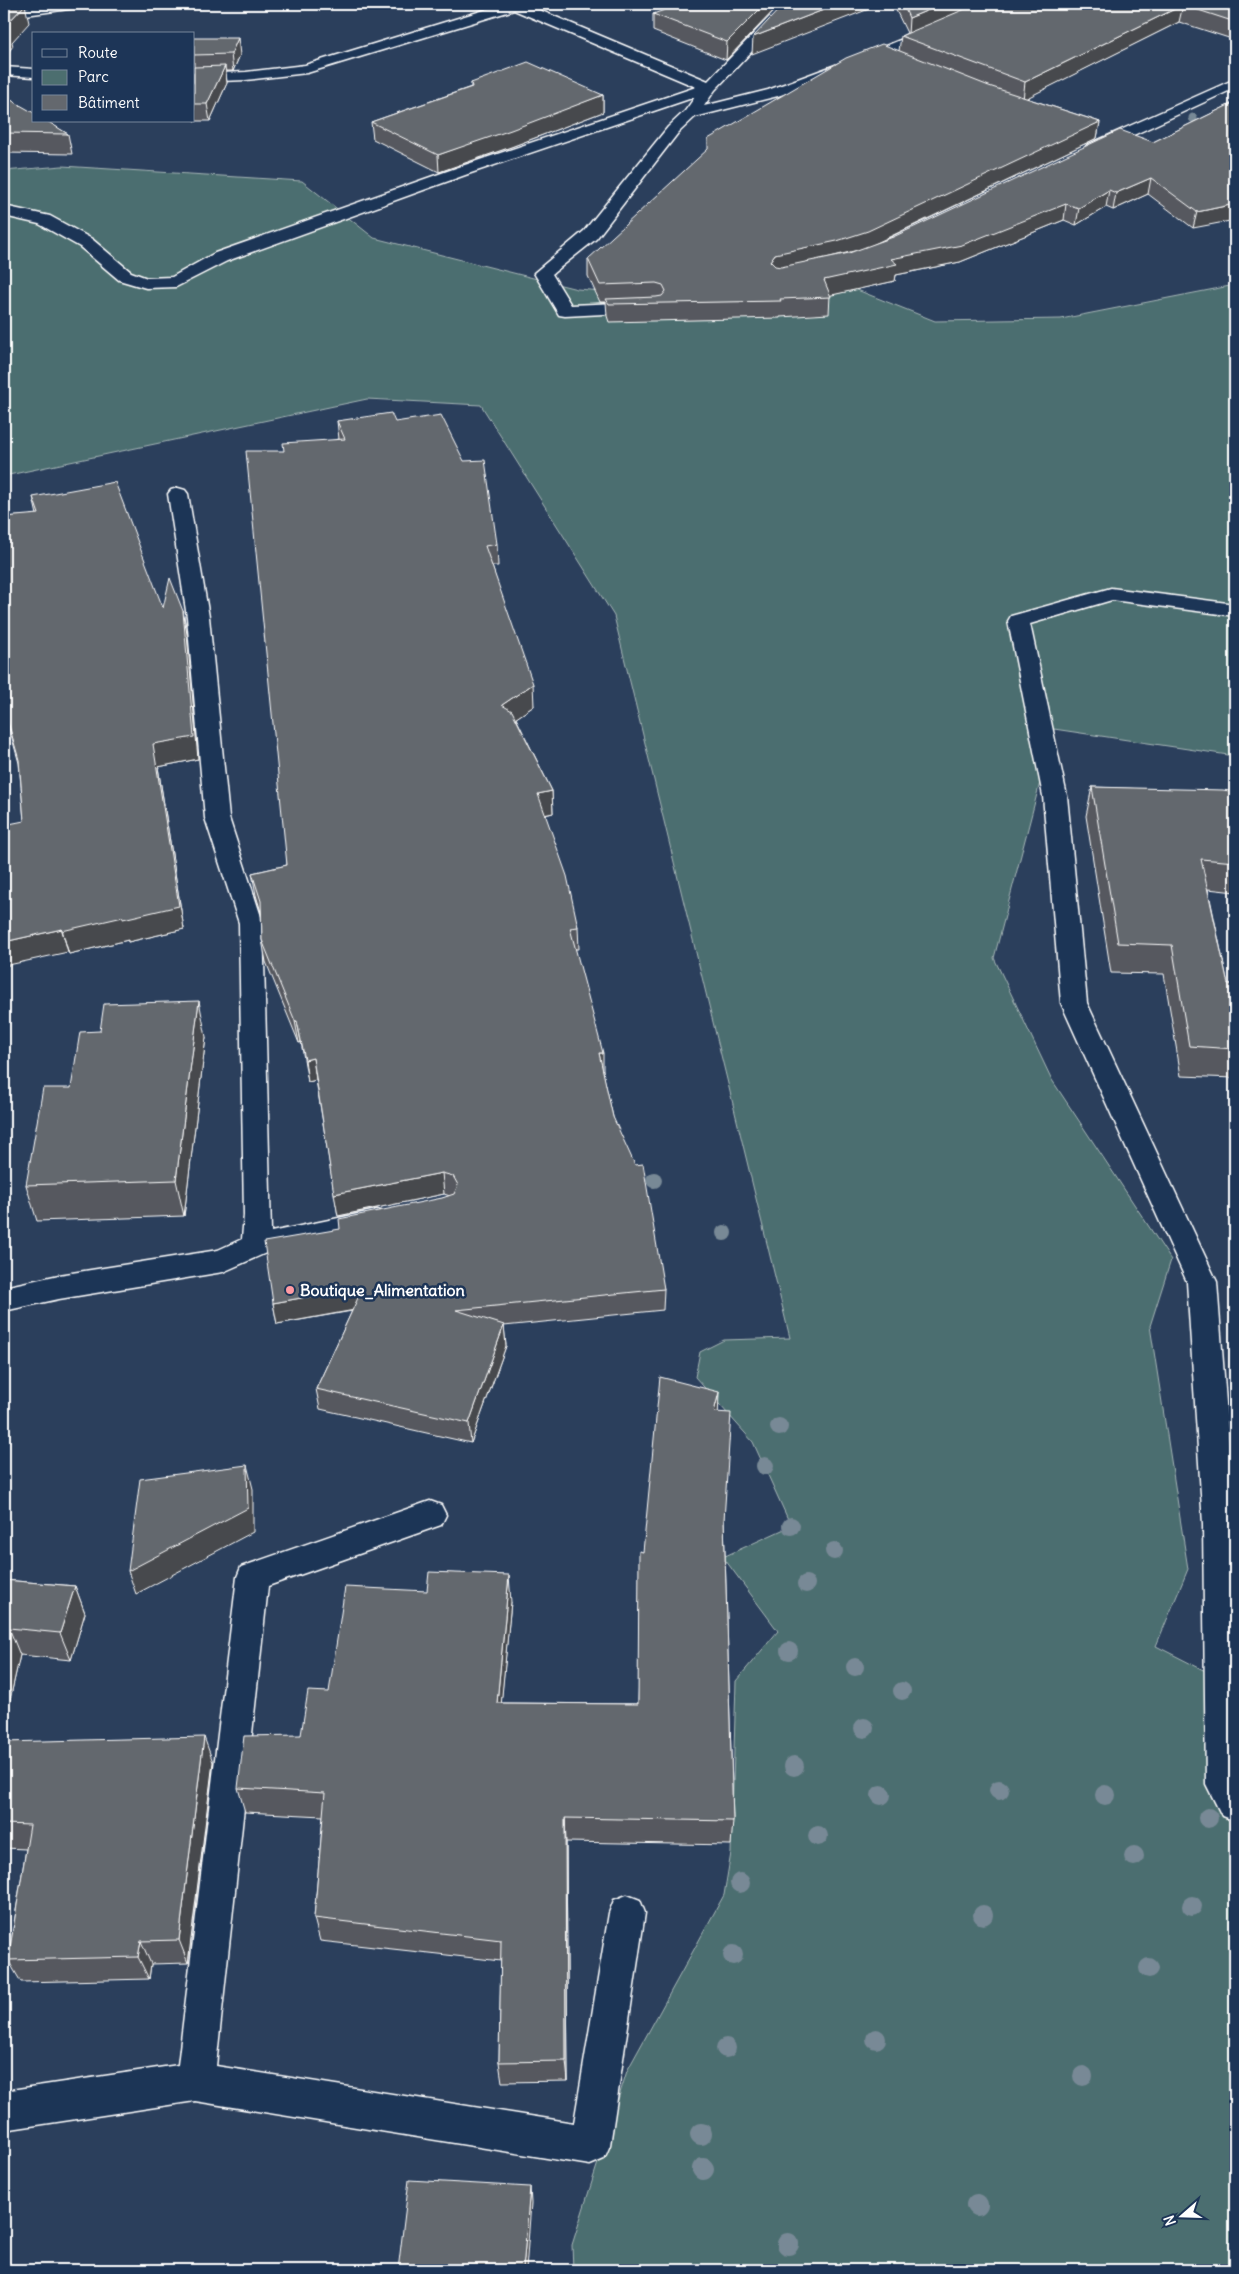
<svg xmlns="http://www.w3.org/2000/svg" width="1239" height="2274" font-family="Delius,sans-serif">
  <rect width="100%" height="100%" fill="#2b3f5c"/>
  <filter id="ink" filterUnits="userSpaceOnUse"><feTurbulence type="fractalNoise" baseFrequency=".02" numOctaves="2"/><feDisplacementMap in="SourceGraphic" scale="10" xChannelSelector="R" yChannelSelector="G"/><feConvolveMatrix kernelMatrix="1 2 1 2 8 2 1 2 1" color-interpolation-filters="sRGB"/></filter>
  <g filter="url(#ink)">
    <path fill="#4c6e6f" stroke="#a6b6b7" d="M62,166l240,15 72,57 203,51 89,7 166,-16 103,41 126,-2 174,-34v471l-181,-27 -60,229 58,122 119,180 -21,66 38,243 -32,77 67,34 12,-1v591h-662l-1,-25 55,-174 97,-176 7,-42 5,-172 42,-50 -55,-74 68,-31 -38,-84 -58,-65 5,-25 24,-12 66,-2 -176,-722 -133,-211 -114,-6 -363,77v-305z"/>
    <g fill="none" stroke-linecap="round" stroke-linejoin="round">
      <g stroke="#fff" stroke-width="3">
        <path id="street" d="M47,4h36l-7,4 -72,10v-8z
          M504,4h21l183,77 74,-77h15l-82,86 -11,16 64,-16 108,-40 111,-46h18l-2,3 -117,49 -108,40 -83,21 -17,16 -82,106 -44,35 19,31 72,-3 6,1 3,4 -3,4 -6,1 -78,4 -6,-1 -25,-42 50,-42 84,-104 17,-16 10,-14 -227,77 -241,87 -51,26 -30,1 -27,-8 -39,-33 -41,-23 -35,-8v-10l46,10 42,23 39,33 16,6 25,-1 43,-24 241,-85 240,-81 -182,-77 -207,63 -61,7 -52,2v-8l52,-2 59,-7z
          M4,67l30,2v8l-30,-2z
          M1235,79v9l-136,63h-12l-2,-3 2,-3z
          M178,488l7,2 3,4 21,123 20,201 34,105 8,309 106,-22 10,3 4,8 -4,8 -10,3 -107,22 -4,-1 -43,19 -164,27 -55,12v-24l55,-12 159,-25 24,-11 2,-24 -5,-292 -34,-105 -18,-201 -19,-123 3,-4z
          M1111,588l124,16v12l-123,-16 -82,24 37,172 20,207 130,279 18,242v297l-13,-5 -16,-32 -3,-260 -16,-242 -126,-279 -18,-207 -35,-175 3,-5z
          M430,1501l11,4 5,10 -5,10 -173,61 -52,480 358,57 35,-210 5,-13 13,-5 13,5 5,13 -35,232 -6,14 -14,6 -395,-64 -191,29v-39l174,-26 59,-488 4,-10z"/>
      </g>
      <use href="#street" fill="#1d3557" fill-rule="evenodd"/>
    </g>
    <g fill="#788996">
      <circle cx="1193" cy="118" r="4.5"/>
      <circle cx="654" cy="1180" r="8"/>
      <circle cx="724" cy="1233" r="8"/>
      <circle cx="779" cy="1427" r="9"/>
      <circle cx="765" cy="1466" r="9"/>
      <circle cx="791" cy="1526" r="9"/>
      <circle cx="834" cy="1551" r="9"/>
      <circle cx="806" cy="1584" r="9"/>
      <circle cx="789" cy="1651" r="9"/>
      <circle cx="855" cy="1667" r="9"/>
      <circle cx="902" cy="1691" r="9"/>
      <circle cx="864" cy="1728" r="10"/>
      <circle cx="794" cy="1766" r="10"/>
      <circle cx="999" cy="1790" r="10"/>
      <circle cx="881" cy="1795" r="10"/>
      <circle cx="1105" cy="1795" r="10"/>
      <circle cx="1208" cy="1818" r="10"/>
      <circle cx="818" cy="1836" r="10"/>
      <circle cx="1134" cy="1856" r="10"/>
      <circle cx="740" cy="1883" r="10"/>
      <circle cx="1192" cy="1906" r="10"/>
      <circle cx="983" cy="1915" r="10"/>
      <circle cx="733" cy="1955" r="10"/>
      <circle cx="1149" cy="1968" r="10"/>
      <circle cx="876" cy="2039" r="10"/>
      <circle cx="726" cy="2048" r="10"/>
      <circle cx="1083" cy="2076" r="10"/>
      <circle cx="701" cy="2134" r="11"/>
      <circle cx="703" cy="2169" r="11"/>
      <circle cx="977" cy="2205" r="11"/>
      <circle cx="788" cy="2244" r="11"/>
    </g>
    <path fill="#56595f" stroke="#fff" d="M780,4l-54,56 -73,-29v-17z
      M893,4h342v36l-56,-18 -153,76 74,24 -3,16 -217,104 273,-100 82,-40 -42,126 -45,-34 -35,16 -7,-3 -30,18 -12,-5 -104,42 -64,13 -1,6 -65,14 -1,19 -49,3v1l-171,4 -2,-6 -1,-14h-6l-12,-26v-17l311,-208 2,-15 6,-3z
      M194,38l46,17 -7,16h-7l1,12 -17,38h-16z
      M471,83l132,12v17l-92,35 -72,25 -66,-33 -2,-17 100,-35z
      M4,96l64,38 4,20 -68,-1z
      M337,421l58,1 102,122 1,22h-6l42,140 -18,12 36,73 1,22 -8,2 33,112 1,22h-4l38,168 51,172 -1,21 -159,16 2,20 -35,97 -151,-34 -4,-20 36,-78 -75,13 -4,-21 67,-74 110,-33 -6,-2 -106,22 -22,-136 -8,2 -7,-40 -2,1 -33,-81 -4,-22 -1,-28 -5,-17 -4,-22 35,-8 -3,-414 55,-12z
      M33,497l130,111 20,3 4,23 11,125 -40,8 26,162 -56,13v-2l-59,14 -45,-133 -5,-58 -15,-53v-193l33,-2z
      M1092,787l143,5v100l-27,-3 20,95h7v94l-54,-2 -17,-102 -53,-1 -25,-157z
      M100,1031l106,6 -22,179 -147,5 -11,-36 45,-97z
      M718,1412l6,108 9,301 -2,24 -165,-3 2,239 -66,1 -3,-20 2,-101 -181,-20 -6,-23 9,-102 -78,-4 -7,-24 63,-53 28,-43 182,-90 -10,101 137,1 5,-152z
      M4,1580l71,6 10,27 -14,47 -51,-5 -16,71z
      M4,1742l209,20 -25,201 -37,1 -2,15 -128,3 -13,-22 18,-111 -22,-1z"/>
    <path fill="#46494d" stroke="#fff" d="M765,4h15l-54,56 1,-18z
      M839,4h43l-130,50 1,-17z
      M943,4h40l-75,31 1,-17z
      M25,5l4,18 -17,19 1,4 -9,12v-31z
      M1183,5l-4,17 -156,78 2,-18z
      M238,38l2,17 -7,16 -2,-17z
      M225,66l2,17 -17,38 -3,-17z
      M603,95v17l-92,35 -72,25 -1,-17z
      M1100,122l-3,16 -231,110 -92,23 -4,-10 5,-7z
      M1151,178l-3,16 -35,16 3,-17z
      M1109,190l-3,17 -30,18 3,-17z
      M1066,204l-2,16 -104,42 -64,13 -1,6 -72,16 1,-17z
      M1235,204v16l-42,8 4,-16z
      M183,611l4,23 11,125 -40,8 26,162 -56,13v-2l-59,14 -7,-23 91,-187z
      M533,684l1,22 -31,21 -1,-22z
      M552,791l1,22 -14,3 -1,-22z
      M62,929l6,23 -64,14v-24z
      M199,1001l7,36 -22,179 -8,-36z
      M295,1021h2l4,21 -2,1z
      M599,1053h4v22z
      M313,1058l3,22 -8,2 -3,-22z
      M442,1173l2,21 -106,22 -4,-22z
      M363,1287l3,21 -89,16 -4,-21z
      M504,1325l2,21 -35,97 -2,-20z
      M719,1392l-1,28 -4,-8z
      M247,1465l6,24v43l-117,62 -8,-23z
      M509,1575l2,27 -12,125 -2,-24z
      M75,1586l10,27 -14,47 -11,-27z
      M9,1628l11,27 -16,71v-77z
      M204,1737l9,25 -25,201 -9,-23z
      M565,1818l1,24 2,239 -2,-20z
      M141,1941l10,23 -2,15 -11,-22z
      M530,2187l1,16 -5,67h-3z"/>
    <path fill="#64686e" stroke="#fff" d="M4,4l21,1 -21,22h5l-5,6z
      M682,4h83l-38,38 -74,-28z
      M784,4h55l-86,33z
      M903,4h40l-34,14z
      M977,4h258v18l-52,-17 -158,77 -124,-46z
      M194,38h44l-7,16 -37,1z
      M882,44l107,42 111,36 -232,109 -31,10 -62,13 -5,7 5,5 6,1 68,-14 44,-16 227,-107 33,12 82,-40v102l-38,8 -46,-34 -35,15 -7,-3 -30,18 -13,-4 -104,41 -71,14 6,5 -73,16 7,17 -51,2 1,2 -172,3 -3,-5 50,-2 6,-1 4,-5 -3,-6 -7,-2 -56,2 -12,-26 120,-110v-10l138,-81z
      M528,62l75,33 -92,35 -73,25 -67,-33 101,-35 -1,-4z
      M225,66l-18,38h-13v-37z
      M4,96l30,17v8h13l21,13 -64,-1z
      M391,413l4,9 46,-7 23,46 21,-1 12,84 -12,2 48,138 -31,21 10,6 40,80 -14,3 29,82 11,51 -8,1 33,125h-4l14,64 22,48 8,-1 21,125 -208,21 48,15 -35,98 -153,-34 47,-102 -90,16 -9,-61 76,-13 -1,-10 103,-21 12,-4 4,-9 -5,-9 -11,-3 -108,21 -21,-136 -8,2 -8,-39h-2l-33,-81 -1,-39 -9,-28 35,-8 -41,-414h38l-1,-8 62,-4 -8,-18z
      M115,482l48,126 7,-30 13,33 11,126 -41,7 26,162 -56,13v-2l-61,14v-2l-58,13v-117l20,-4 -5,-61 -15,-52v-191l35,-3 -6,-17z
      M1092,787l131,3 12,2v70l-34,-3 27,125h7v65l-46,-3 -17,-101 -54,-2z
      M199,1001l-23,179 -150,5 17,-97h28l9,-56 20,-1 4,-27z
      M660,1377l59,15 -5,20 17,1 -7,107 9,301 -168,-3 1,243 -67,1 2,-122 -187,-22 11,-125 -87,-5 6,-52 57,-1 7,-44 21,1 16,-105 82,4 2,-19 80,3 -12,128 141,1 1,-153 4,1z
      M247,1465l1,43 -120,63 12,-92z
      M4,1580l71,6 -15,47 -51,-5 -5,21z
      M204,1737l-25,203 -38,1 -3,16 -130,3 22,-135 -26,-1v-82z
      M409,2180l121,7 -7,83h-125z"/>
  </g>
  <circle fill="#ff9aa2" stroke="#1d3557" stroke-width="2" cx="290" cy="1290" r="5"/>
  <g text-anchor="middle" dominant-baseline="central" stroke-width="5" stroke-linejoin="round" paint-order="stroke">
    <g font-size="16" font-weight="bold" fill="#fff" stroke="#1d3557" text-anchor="start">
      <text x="300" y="1290">Boutique_Alimentation</text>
    </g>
  </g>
  <rect width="1239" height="2274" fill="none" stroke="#1d3557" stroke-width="20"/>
  <rect x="10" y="10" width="1219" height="2254" fill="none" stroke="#fff" stroke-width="2" filter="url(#ink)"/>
  <rect x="32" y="32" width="162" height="90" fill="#1d3557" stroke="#77869a"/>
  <rect x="42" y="49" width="25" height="8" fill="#1d3557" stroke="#77869a"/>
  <text x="78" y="58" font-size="15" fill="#ffffff">Route</text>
  <rect x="42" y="70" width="25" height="15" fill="#4c6e6f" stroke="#77869a"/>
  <text x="78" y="82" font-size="15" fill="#ffffff">Parc</text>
  <rect x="42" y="95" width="25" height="15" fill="#64686e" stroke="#77869a"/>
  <text x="78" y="108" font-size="15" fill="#ffffff">Bâtiment</text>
  <g transform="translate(1182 2216) rotate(250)" stroke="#1d3557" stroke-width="4" paint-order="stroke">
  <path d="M0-4L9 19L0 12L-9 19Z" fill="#ffffff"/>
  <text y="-8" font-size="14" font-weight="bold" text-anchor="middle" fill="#ffffff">N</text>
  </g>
</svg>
